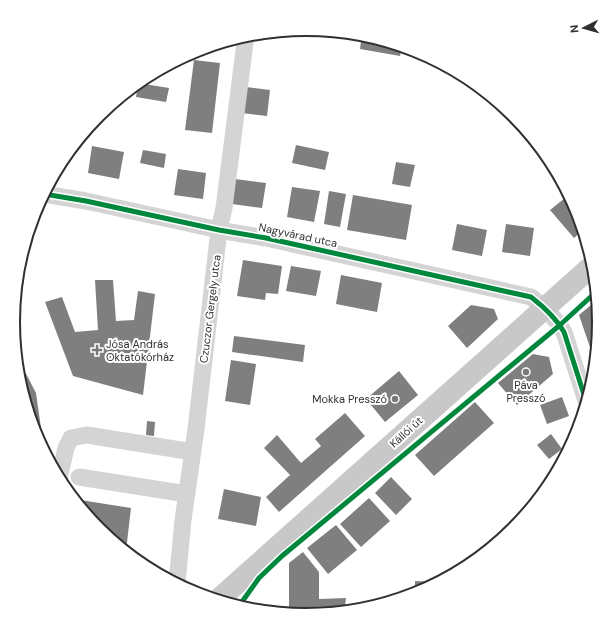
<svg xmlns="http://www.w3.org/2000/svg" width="612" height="643" font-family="'DM Sans',sans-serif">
  <rect width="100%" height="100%" fill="#fff"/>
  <path fill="#7f7f7f" d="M308,29l8,1 16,1v3l-24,-4z
    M362,34l40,12 -2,10 -40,-7z
    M194,60l26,3 -8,70 -27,-3z
    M138,83l31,5 -3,14 -30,-5z
    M246,87l24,3 -3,26 -25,-3z
    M296,145l33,7 -4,18 -33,-7z
    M92,146l32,6 -5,27 -31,-6z
    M143,150l23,4 -2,14 -24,-5z
    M396,162l19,3 -5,22 -18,-3z
    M178,169l28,4 -3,26 -29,-4z
    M235,179l31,4 -4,25 -30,-4z
    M292,187l28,4 -6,31 -27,-5z
    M329,191l17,3 -6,33 -16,-3z
    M353,195l59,10 -6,35 -59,-10z
    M565,198l8,10 2,-1 8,23 -9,8 -24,-28z
    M457,224l30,6 -5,26 -30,-6z
    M506,224l28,4 -4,28 -28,-4z
    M243,260l39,6 -4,28 -12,-1 -1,7 -28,-4z
    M291,266l30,5 -5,25 -30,-5z
    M341,275l41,8 -5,29 -41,-8z
    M95,280h18l3,41 18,-1 4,-29 17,3 -12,101 -70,-19 -28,-74 17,-5 13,35 23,-2z
    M597,300l2,22 -4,36 -1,1 -15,-44z
    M471,305l23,4 4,10 -31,29 -19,-22z
    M234,336l71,9 -2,17 -71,-10z
    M15,345l8,13 -3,4 16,31 6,42 -2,7 -5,-9 -16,-55z
    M533,354l16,3 4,17 -36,31 -19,-22z
    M231,360l25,4 -6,41 -25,-4z
    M399,371l19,24 -33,27 -19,-23z
    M562,397l7,19 -22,8 -7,-19z
    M475,402l19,21 -60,53 -19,-21z
    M345,413l20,23 -86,76 -13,-15 24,-22 -26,-27 13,-13 24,28 20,-17 -6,-7z
    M147,421l8,1 -1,14 -8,-1z
    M551,434l11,15 -13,10 -12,-14z
    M391,477l21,22 -16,16 -21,-22z
    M224,489l37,8 -5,29 -38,-7z
    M369,498l21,23 -29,26 -21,-23z
    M74,499l57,9 -5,43 -27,-22z
    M336,525l21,25 -29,24 -21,-26z
    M303,552l16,20v27l27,-1 -1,8h27l-9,3 -57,5 -17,-1v-50z
    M415,581l21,1 -21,11z"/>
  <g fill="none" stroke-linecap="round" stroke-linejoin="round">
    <path stroke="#d4d4d4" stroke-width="17" d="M44,194l42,7 133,29 47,8 265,59c13,10 25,21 33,35l22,69
      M79,477l108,17
      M59,478l7,-30 5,-10 16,-3 106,17
      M177,583l6,-63 13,-91 23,-199 5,-22 22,-173"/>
    <path stroke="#c8c8c8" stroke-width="22" d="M218,600l375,-335"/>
    <g stroke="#fff" stroke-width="8">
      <path id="cycleway" d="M44,194l42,7 133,29 47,8 265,59c13,10 25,21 33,35l22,69
        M239,606l20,-28 23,-22 278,-231 36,-33"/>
    </g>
    <use href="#cycleway" stroke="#00873e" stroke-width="5"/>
  </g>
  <g fill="#787878" stroke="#fff" stroke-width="1.5">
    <path d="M95 344h4v4h4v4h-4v4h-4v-4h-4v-4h4z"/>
    <circle cx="526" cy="372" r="4"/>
    <circle cx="395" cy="399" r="4"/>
  </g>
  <g text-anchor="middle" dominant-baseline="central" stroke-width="4" stroke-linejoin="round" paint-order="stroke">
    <g font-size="11" fill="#303030" stroke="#fff">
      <text transform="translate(298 235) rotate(12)">Nagyvárad utca</text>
      <text transform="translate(210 309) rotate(-83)">Czuczor Gergely utca</text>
      <text transform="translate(406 432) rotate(-42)">Kállói út</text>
    </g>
    <g font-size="11" fill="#303030" stroke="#fff" text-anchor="start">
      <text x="106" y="344">Jósa András<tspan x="106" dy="13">Oktatókórház</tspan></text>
      <text x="526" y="385" text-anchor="middle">Páva<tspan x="526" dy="13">Presszó</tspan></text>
      <text x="387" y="399" text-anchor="end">Mokka Presszó</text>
    </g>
  </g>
  <path d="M0 0H612V643H0ZM20 322a286 286 0 1 1 572 0a286 286 0 1 1-572 0Z" fill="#fff" fill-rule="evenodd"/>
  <path fill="none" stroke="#303030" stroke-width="2" d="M20 322a286 286 0 1 1 572 0a286 286 0 1 1-572 0Z"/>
  <g transform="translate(584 28) rotate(264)" stroke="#ffffff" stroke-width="3" paint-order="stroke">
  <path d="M0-3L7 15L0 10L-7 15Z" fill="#303030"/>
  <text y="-6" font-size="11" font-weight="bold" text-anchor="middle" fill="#303030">N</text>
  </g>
</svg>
